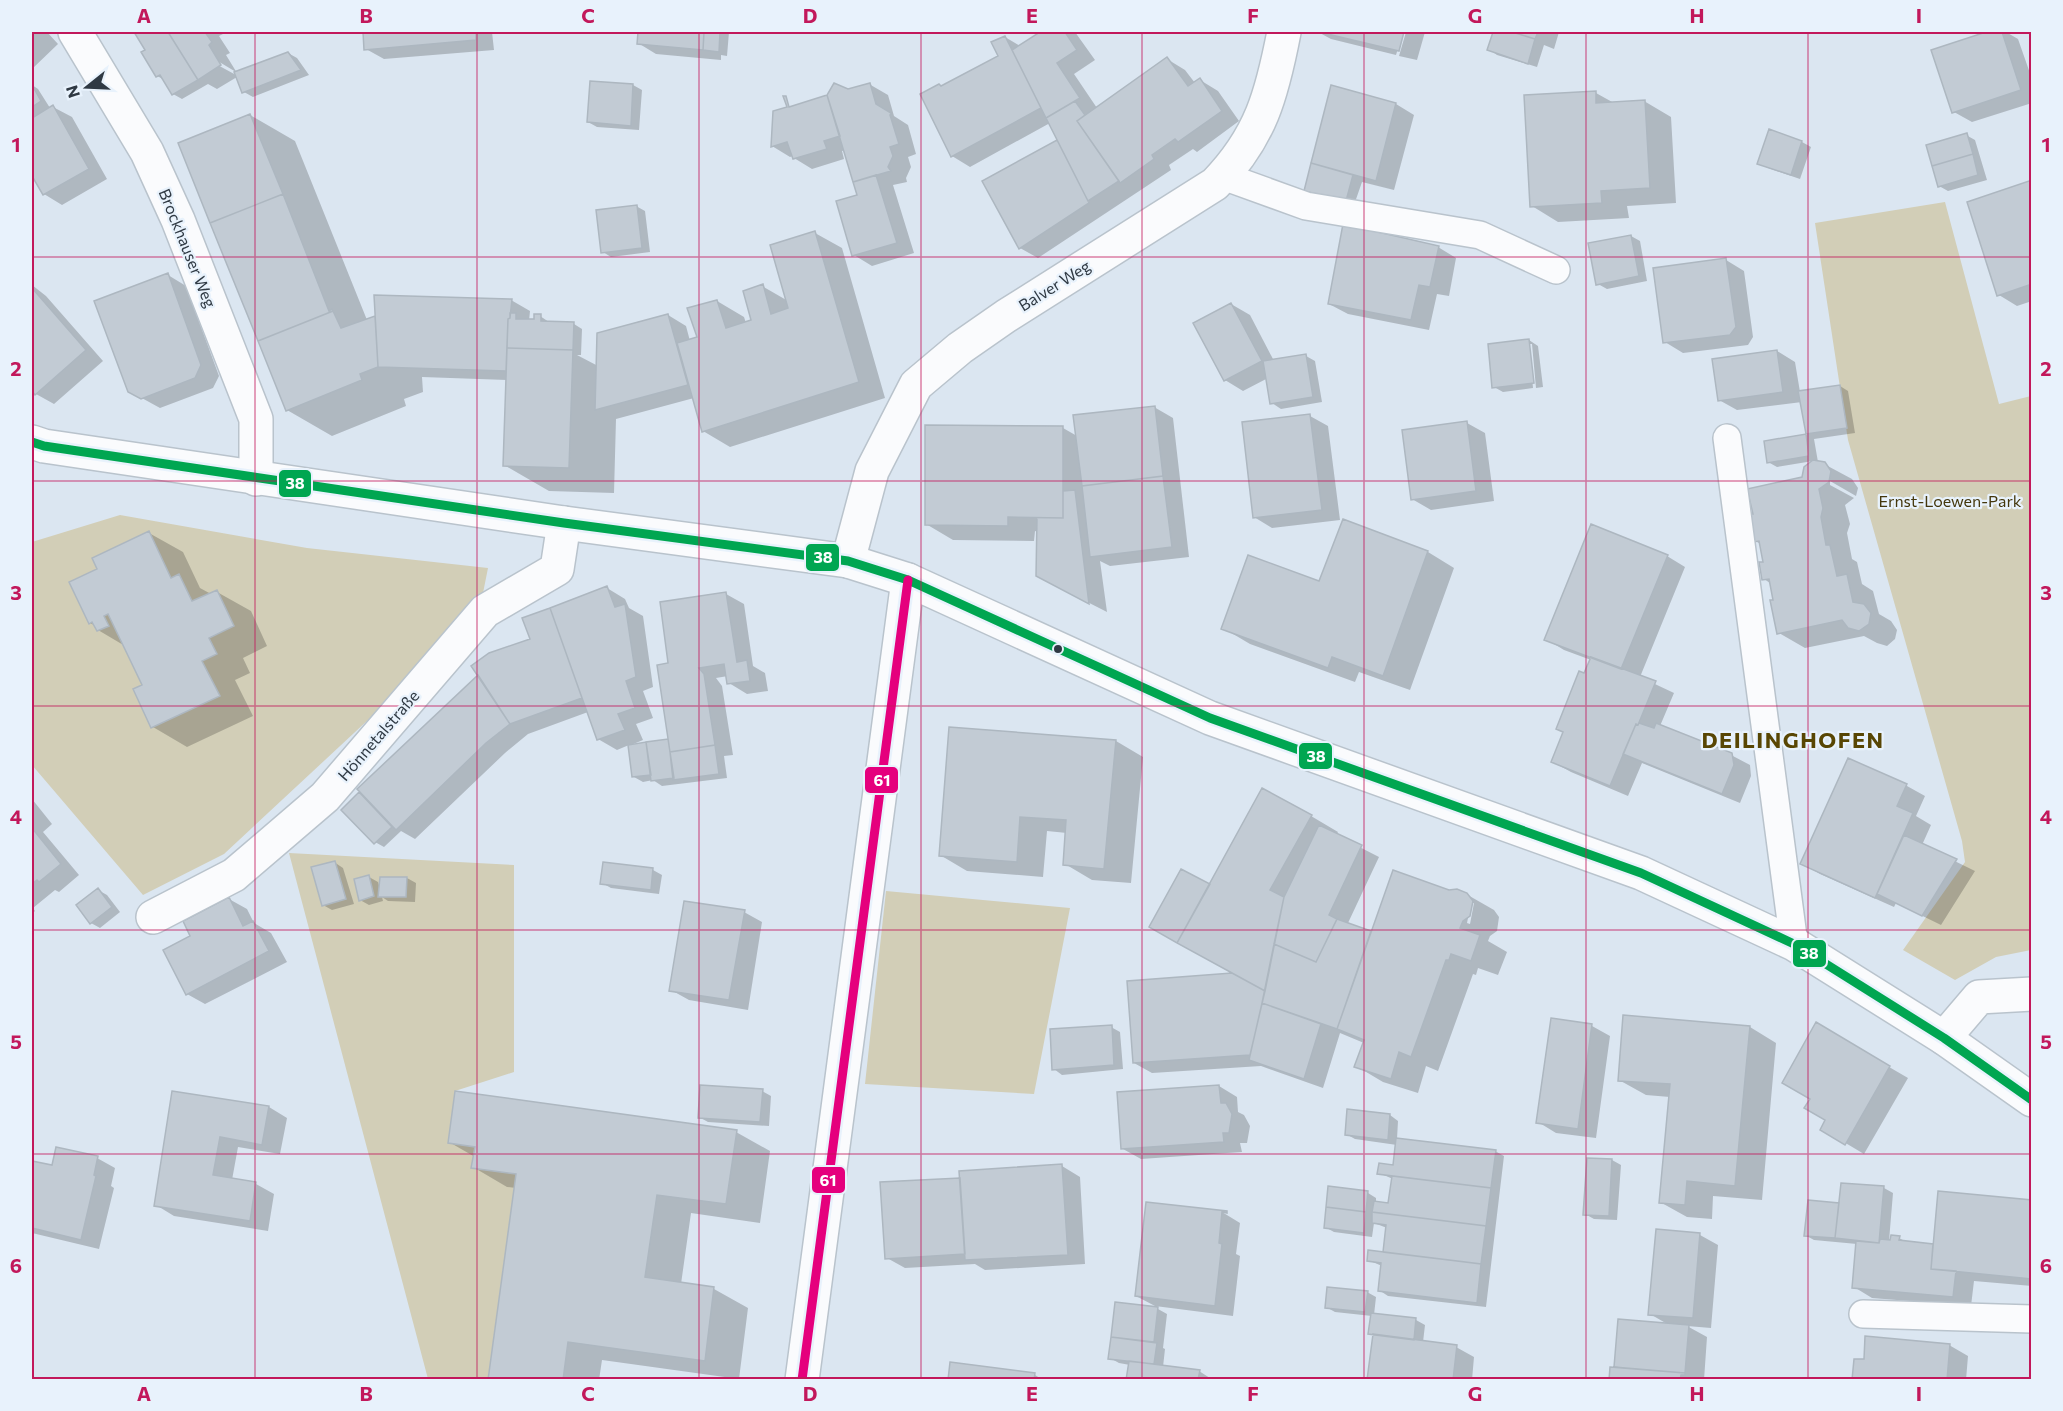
<svg xmlns="http://www.w3.org/2000/svg" width="2063" height="1411" font-family="Commissioner,sans-serif">
  <rect width="100%" height="100%" fill="#dbe6f1"/>
  <path fill="#d2ceb7" d="M1945,202l54,202 32,-8v554l-35,7 -41,23 -52,-30 62,-88 -3,-21 -114,-401 -33,-217z
    M120,515l187,33 181,20 -5,25 -100,113 -159,148 -81,41 -111,-130v-223z
    M289,853l225,12v207l-59,19 -7,52 27,4 -3,21 44,6 -28,205h-60z
    M886,891l184,17 -36,186 -169,-10z"/>
  <path fill="#0003" fill-rule="evenodd" d="M32,32h15l11,12 -26,25z
    M136,32h91l-8,4 11,17 -4,2 11,18 51,-20 9,5 12,17 -56,22 -9,-5 -7,-15 -20,12 -9,-5 -26,15 -9,-5 -8,-14 -8,-4 -10,-25zM216,60l20,12v3l-22,-12z
    M364,32h128l2,18 -110,9 -18,-10z
    M639,32h90l-2,24 -6,-1v5l-65,-6 -18,-11z
    M1038,32h37l20,28 -21,14 23,34 70,-49 18,11 10,13 5,-3 18,11 21,30 -42,31 -4,-3 -24,16 2,5 -133,88 -18,-10 -36,-66 75,-41 -9,-18 -80,44 -18,-11 -31,-61 21,-8 58,-30 5,-20 15,9 19,-12z
    M1318,32h85l-7,23 -65,-16z
    M1406,32h19l-8,28 -18,-4z
    M1494,32h65l-5,17 -10,-4 -7,22 -40,-12 -8,-6z
    M1990,32h16l12,7 14,40v24l-60,19 -18,-10 -21,-61z
    M869,84l19,11 6,21 14,9 8,29 -8,3 3,10 -5,11 1,4 -14,3 21,68 -42,13 -18,-11 5,-59 -13,-46 -4,1 2,8 -32,10 -18,-11 -1,-2 -3,1 -18,-11 76,-55z
    M32,85l6,4 12,19 3,-1 19,10 35,62 -45,26 -18,-11 -8,-13 -4,-3z
    M633,85l9,5 -3,40 -42,-3 -9,-5z
    M1332,87l64,17 18,11 -20,75 -32,-8 -8,23 -40,-9 -8,-5z
    M1596,93l18,10 30,-2 27,16 5,86 -49,3 2,12 -71,4 -26,-16z
    M250,115l45,26 72,179 10,-3 134,-17 19,11 -1,10h6l5,-5 9,6 25,2 8,5 -1,26h-4l21,11 70,-51 18,11 4,15 9,-3 18,-37 27,16 2,6 7,-2 9,-35 26,15 27,-68 27,15 43,150 -155,49 -27,-16 -9,-33 -78,21 -2,74 -65,-2 -45,-26 3,-85 -85,-3 1,15 -19,7 2,7 -74,30 -45,-26z
    M1770,131l32,11 9,5 -11,32 -32,-11 -9,-5z
    M1966,135l9,5 12,40 -39,11 -9,-5z
    M2032,182v119l-15,5 -18,-11z
    M636,206l9,5 5,41 -39,5 -8,-5z
    M1631,236l9,5 7,40 -40,8 -9,-5z
    M1438,247l18,11 -7,38 -12,-2 -8,36 -81,-16 -19,-10z
    M1726,260l18,11 9,66 -5,8 -65,8 -18,-11z
    M168,275l18,11 33,90 -6,12 -53,20 -31,-17z
    M32,285l14,11 57,65 -49,43 -18,-10 -4,-5z
    M1231,304l19,11 24,46 32,-5 9,5 7,41 -41,7 -9,-6 -4,-25 -25,13 -18,-11z
    M1529,340l9,6 5,41 -7,1 -4,-44h-3l4,44 -30,4 -9,-5z
    M1777,351l18,11 5,30 40,-6 8,5 7,42 -41,6 4,23 6,2 28,15 6,9 -2,8 -26,-15v4l24,13 -9,7 5,19 -3,9 5,26 5,3 5,22 11,7 6,23 12,7 6,9 -2,9 -8,7 -10,-3 -13,-7 -59,12 -26,-15 -9,-50 -6,-4 1,-16 -4,-19 -6,-3v-26l49,-37 9,-17 -36,6 -9,-5 -2,-20 41,-7 -5,-33 -65,8 -18,-10z
    M1154,407l19,11 16,139 -79,9 -10,-5 7,51 -51,-26 -18,-54 -3,-1 -1,10 -81,-1 -27,-16 137,-96 14,8z
    M1310,416l18,10 12,94 -68,8 -18,-11z
    M1467,423l18,10 9,68 -63,9 -19,-11z
    M1344,521l84,31 26,16 -44,122 -51,-18 -4,10 -105,-38 -27,-16 97,-45z
    M149,533l34,19 17,36 11,6 6,-2 34,19 16,35 -24,12 7,15 -15,7 18,36 -66,31 -34,-20 -9,-41 -19,-40 -27,-16 -2,-4 -6,-3 9,-53z
    M1667,556l18,11 -45,110 34,16 -14,33 71,29 19,10 1,11 -11,27 -98,-40 -14,33 -57,-24 -18,-10 38,-102 -27,-10 -18,-11z
    M607,588l18,11 4,9 14,8 10,71 -10,4 10,27 -17,6 7,16 -12,5 36,-5 3,2 -1,-78 57,-70 18,10 9,62 12,7 3,18 -21,3 -18,-11 -1,-7 -12,2 6,8 11,69 -9,1 3,22 -65,8 -9,-6 -10,2 -9,-5 -5,-32 -12,5 -19,-11 -10,-27 -60,22 -23,19 -90,86 -14,-8 -17,16 -9,-5 -15,-48 5,3 167,-158 -8,-21z
    M950,729l166,12 27,16 -12,126 -39,-3 -27,-16 2,-31 -20,-2 -4,46 -76,-6 -27,-16z
    M1849,760l58,26 18,10 -9,20 15,9 -9,20 53,26 -34,54 -45,-22 -2,4 -74,-33 -18,-11z
    M32,799l20,25 -9,8 36,43 -20,17 -4,-2 -22,18 2,3 -3,3z
    M1311,816l27,16 -2,3 43,22 -31,66 24,10 77,-41 17,2 28,16 5,7 -2,14 -7,5 -2,5 19,11 -9,23 -20,-7 -2,7 -3,-1 -35,97 -12,-5 -8,27 -35,-11 -27,-16 8,-23 -24,-10 -17,55 -62,-22 -109,7 -18,-10 103,-89 -27,-88zM1471,903h3l-4,21 -3,-1z
    M334,862l9,6 11,36 -22,6 -9,-5z
    M604,864l49,6 9,5 -3,19 -48,-6 -9,-5z
    M369,877l9,5 2,7 1,-11h26l9,5 -1,19 -27,-1 -6,-4 1,4 -14,4 -9,-5z
    M98,890l9,5 13,17 -20,16 -9,-5 -13,-17z
    M229,899l18,10 7,14 17,10 16,29 -82,42 -18,-10 5,-58z
    M744,912l18,10 -14,88 -59,-10 -18,-10z
    M1552,1020l40,6 18,10 -14,102 -40,-5 -18,-11z
    M1817,1025l91,53 -44,76 -42,-25 5,-10 -15,-21z
    M1111,1027l9,5 3,37 -61,6 -8,-6z
    M1750,1027l26,16 -14,157 -49,-4 -1,23 -25,-2 -27,-15 10,-105 -24,-2 -27,-15z
    M1219,1086l18,11 1,15 6,3 6,11 -3,17h-7l2,9 -101,7 -18,-10z
    M762,1091l9,5 -2,30 -61,-4 -9,-5z
    M173,1092l96,15 18,11 -7,36 -42,-7 -6,33 24,4 18,10 -6,37 -94,-15 -18,-11z
    M1390,1115l8,6 -1,18 98,12 9,5 -18,151 -98,-11 -9,-6 3,-24 -14,-6 16,-7 3,-25 -13,-5 -2,14 -38,-5 -9,-5 43,-34 8,5v5l13,1 4,-25 -14,-6 15,-6 3,-22 -42,-6 -9,-5z
    M736,1132l34,19 -10,72 -69,-10 -10,71 33,5 34,19 -9,71 -137,-19 -3,20h-110l27,-192 -9,-1 -34,-20 2,-10 -26,-15z
    M97,1158l18,10 -4,18 3,2 -15,61 -67,-16v-71l21,5z
    M1612,1160l9,5 -4,55 -23,-1 -9,-5z
    M1062,1166l18,11 5,87 -100,6 -10,-6 -70,4 -18,-10 74,-79z
    M1884,1188l9,5 -4,48 10,-3 9,5 26,3 98,-44v84l-58,-5 -3,25 -99,-8 -18,-11 3,-43 -43,-4 -9,-5 36,-30z
    M1222,1212l18,11 -4,31 4,2 -7,60 -78,-10 -19,-10z
    M1658,1231l42,4 18,10 -7,83 -24,-2 20,11 -3,43h-94l5,-12 4,-47 50,4 -19,-11z
    M1367,1292l9,5 -2,18 42,5 9,5 -2,17 33,5 18,10 -2,23h-104l6,-44 -4,-3 2,-17 -37,-4 -9,-5z
    M1116,1304l42,5 9,5 -4,34 2,1 -2,18 36,4 14,9h-85l2,-15 -11,-2 -9,-5z
    M1949,1345l19,11 -2,24h-112z
    M1035,1375l8,5h-94z"/>
  <path fill="#c2cbd4" stroke="#adb7c0" stroke-width="1.5" d="M134,32h34l30,48 -26,15 -12,-20 -4,2 -15,-25 4,-2z
    M168,32h37l7,10 -3,3 12,20 -23,15z
    M363,32h113v8l-112,10z
    M638,32h66l-1,18 -66,-6z
    M704,32h16l-1,20 -16,-2z
    M1036,32h29l12,18 -20,13 23,35 -34,20 -34,-68 25,-16z
    M1319,32h85l-5,19z
    M1493,32h19l23,7 -7,25 -41,-14z
    M1512,32h26l-3,7z
    M1986,32h16l19,58 -69,23 -21,-63z
    M1005,36l36,72 -90,49 -31,-63 19,-10 2,2 57,-30 -7,-14z
    M288,52l13,18 -59,23 -8,-21z
    M1167,57l21,29 12,-8 22,33 -44,31 -3,-3 -23,16 2,4 -34,24 -43,-62z
    M590,81l43,3 -2,42 -44,-4z
    M834,83l14,6 22,-6 6,21 15,9 -1,2 9,29 -9,3 3,9 -5,11 3,4 -38,11 -26,-87z
    M32,85l9,16 -9,6z
    M1331,85l65,18 -20,78 -65,-18z
    M1596,91v12l49,-3 5,88 -49,3 1,12 -72,4 -6,-112z
    M827,95l13,41 -16,5 3,8 -34,10 -6,-17 -16,5 2,-36 14,-4 -4,-11h3l3,11z
    M1075,101l10,14 -8,6 42,60 -31,20 -42,-83z
    M53,105l36,64 -46,26 -11,-19v-58z
    M250,114l33,80 -73,29 -32,-80z
    M1769,129l33,12 -11,34 -34,-11z
    M1967,133l6,21 -41,12 -6,-21z
    M1057,140l32,63 -70,46 -37,-68z
    M1973,154l5,21 -40,12 -6,-21z
    M1311,163l42,12 -7,26 -42,-10z
    M876,175l21,68 -45,13 -16,-55 21,-6 -4,-13z
    M2032,180v104l-35,12 -30,-94z
    M283,194l46,117 3,-2 1,2 -75,30 -48,-118z
    M637,205l5,43 -41,5 -5,-43z
    M1343,224l96,22 -9,41 -11,-2 -8,35 -83,-16z
    M815,231l44,151 -157,50 -25,-89 20,-6 -10,-29 30,-8 9,28 25,-8 -8,-29 20,-7 8,30 17,-6 -18,-63z
    M1631,235l8,41 -43,9 -8,-42z
    M1726,258l10,69 -6,8 -67,8 -10,-75z
    M168,273l33,92 -6,13 -54,21 -13,-7 -34,-91z
    M32,288l54,62 -51,45 -3,-4z
    M374,295l138,4 -2,19 -2,1 -2,52 -128,-4z
    M1231,303l31,58 -38,20 -31,-58z
    M333,311l8,17 34,-12 3,51 -18,7 2,6 -76,31 -28,-70z
    M510,313h6v6h18v-5h7v7l33,1 -1,28 -66,-2 1,-29 2,-1z
    M668,314l20,71 -93,25 2,-77z
    M1529,339l5,44 -42,5 -4,-44z
    M507,348l66,2 -4,118 -66,-2z
    M1777,350l6,42 -65,9 -6,-42z
    M1306,354l7,43 -43,7 -7,-43z
    M1840,385l7,43 -41,6 -8,-43z
    M1155,406l8,70 -81,10 -9,-71z
    M1310,414l12,96 -69,8 -11,-96z
    M1467,421l9,70 -65,9 -9,-70z
    M925,425l138,1v92l-55,-1v9l-83,-1z
    M1806,434l3,22 -42,7 -3,-22z
    M1813,460l12,2 6,9 -2,11 -10,7 4,19 -2,9 5,28h4l7,31 10,-2 6,28 11,2 7,9 -2,11 -10,7 -11,-3 -6,-8 -65,14 -7,-34h3l-4,-21 -7,1 -3,-18h4l-4,-21 -6,1 -5,-28h5l-6,-25 55,-12 2,-10z
    M1163,476l9,71 -82,10 -8,-71z
    M1075,490l14,114 -53,-28 1,-58h26v-27z
    M1343,519l85,32 -45,125 -51,-19 -4,11 -107,-39 27,-74 71,26z
    M1591,524l77,31 -47,114 -77,-29z
    M149,531l22,47 8,-4 13,27 25,-11 17,36 -25,12 8,16 -15,7 18,35 -69,32 -18,-39 9,-4 -34,-71 -4,2 5,10 -12,5 -5,-9 -3,2 -20,-42 28,-13 -5,-11z
    M607,586l8,21 10,-3 11,73 -10,4 9,27 -17,6 7,16 -28,10 -47,-132z
    M726,592l11,70 10,-2 3,21 -23,3 -3,-20 -25,4 5,6 11,71 -45,7 -13,-87 11,-2 -8,-61z
    M550,608l32,90 -72,26 -39,-58 18,-13 41,-14 -8,-21z
    M1591,657l65,24 -18,44 -2,-1 -26,62 -59,-24 12,-30 -7,-3 23,-58 5,2z
    M478,675l32,49 -24,19 -90,87 -39,-41z
    M1639,723l15,5 2,-5 76,30 2,12 -12,29 -99,-40 13,-30 2,1z
    M949,727l167,13 -12,129 -41,-4 3,-45 -46,-3 -3,45 -78,-6z
    M668,739l6,39 -23,3 -5,-39z
    M646,742l5,33 -19,2 -4,-32z
    M715,745l4,29 -46,6 -3,-28z
    M1848,758l59,26 -10,22 16,7 -38,85 -75,-34z
    M1262,788l50,27 -42,75 14,7 -19,94 -88,-48z
    M359,792l33,35 -18,17 -33,-34z
    M1319,825l43,20 -33,70 8,4 -21,43 -42,-18 10,-47z
    M32,828l29,36 -22,18 -2,-2 -5,4z
    M1904,835l53,24 -35,57 -45,-22z
    M335,861l11,38 -24,7 -11,-39z
    M603,862l50,6 -2,22 -51,-6z
    M1181,869l29,15 -33,59 -28,-16z
    M1393,870l56,20 8,-1 10,4 6,8 -3,15 -7,5 -3,7 20,7 -9,26 -20,-7 -2,6h-3l-35,97 -12,-5 -8,27 -37,-12 10,-27 -27,-11z
    M369,875l5,21 -15,5 -5,-22z
    M380,877h27l-1,20h-28z
    M98,888l14,19 -22,17 -14,-19z
    M229,897l14,29 10,-5 16,30 -83,44 -23,-45 27,-14 -7,-15z
    M684,901l61,9 -16,90 -60,-9z
    M1337,919l34,12 -34,98 -75,-26 12,-59 42,18z
    M1232,973l33,18 -15,64 -117,8 -6,-82z
    M1262,1003l59,21 -17,55 -55,-19z
    M1623,1015l127,11 -15,160 -48,-5 -2,24 -26,-2 11,-119 -52,-3z
    M1551,1018l41,6 -14,105 -42,-6z
    M1816,1022l74,44 -45,79 -25,-15 5,-10 -21,-12 6,-9 -28,-16z
    M1112,1025l2,40 -62,5 -2,-41z
    M700,1085l63,4 -3,33 -62,-4z
    M1219,1085l2,18h5l6,11 -3,19h-6l1,9 -103,7 -4,-57z
    M172,1091l97,15 -7,39 -42,-8 -7,38 43,7 -6,39 -96,-15z
    M455,1091l282,39 -11,74 -69,-9 -12,82 69,10 -9,74 -137,-19 -5,38h-75l28,-206 -45,-6 4,-21 -27,-4z
    M1347,1109l43,5 -2,26 -43,-5z
    M1396,1138l100,12 -5,38 -114,-14 2,-11 14,2z
    M56,1147l42,9 -4,19 2,1 -15,64 -49,-12v-67l20,4z
    M1587,1158l25,1 -3,57 -26,-1z
    M1062,1164l6,91 -103,5 -6,-89z
    M1392,1176l99,12 -5,38 -114,-14 2,-11 14,2z
    M960,1178l5,76 -80,5 -5,-77z
    M1841,1183l43,3 -5,57 -44,-5z
    M1328,1186l40,5 -2,21 -40,-5z
    M1938,1191l94,9v79l-101,-10z
    M1808,1200l31,3 -4,35 -31,-2z
    M1146,1202l81,9v2l-5,-1 -3,31 3,1 -7,62 -80,-10z
    M1326,1207l40,5 -2,21 -40,-5z
    M1372,1212l114,14 -5,38 -98,-12 3,-27 -14,-2z
    M1656,1229l44,4 -7,85 -45,-3z
    M1891,1235l9,1 -1,4 34,4 -2,25 25,2 -3,26 -101,-9 4,-47 23,2 1,-4 10,1z
    M1368,1250l113,14 -4,39 -99,-12 3,-28 -14,-2z
    M1327,1287l41,4 -3,21 -40,-4z
    M1115,1302l43,5 -4,35 -43,-5z
    M1371,1313l45,5 -2,22 -46,-6z
    M1618,1319l71,6 -4,48 -71,-6z
    M1373,1334l84,11 -4,35h-86z
    M1865,1336l85,8 -3,36h-95l2,-21h10z
    M1111,1337l46,6 -3,21 -46,-5z
    M1129,1361l71,9 -2,10h-72z
    M950,1362l85,11 -1,7h-86z
    M1610,1367l75,6v2h-4l-1,5h-71z"/>
  <g fill="none" stroke-linecap="round" stroke-linejoin="round">
    <g stroke="#b9c3cc" stroke-width="30">
      <path id="service" d="M1223,176l83,30 174,29 76,35
        M1727,438l67,506
        M1863,1314l169,5"/>
    </g>
    <g stroke="#b9c3cc" stroke-width="36">
      <path id="minor" d="M75,32l72,120 31,68 78,199v60
        M848,561l24,-90 44,-86 44,-37 46,-32 209,-132c46,-47 57,-90 69,-152
        M153,917l81,-42 91,-78 160,-186 72,-42 7,-46
        M1944,1038l35,-41 53,-3
        M802,1380l106,-800"/>
    </g>
    <g stroke="#b9c3cc" stroke-width="36">
      <path id="secondary" d="M32,442l12,4 520,77 284,38 60,19 302,138 431,155 153,71 150,94 88,62"/>
    </g>
    <use href="#service" stroke="#fafbfd" stroke-width="27"/>
    <use href="#minor" stroke="#fafbfd" stroke-width="33"/>
    <use href="#secondary" stroke="#fafbfd" stroke-width="33"/>
    <g stroke="#e8f2fc" stroke-width="14">
      <path id="bus-1" d="M32,442l12,4 520,77 284,38 60,19 302,138 431,155 153,71 150,94 88,62"/>
    </g>
    <g stroke="#e8f2fc" stroke-width="14">
      <path id="bus-2" d="M802,1380l106,-800"/>
    </g>
    <use href="#bus-1" stroke="#00a651" stroke-width="9"/>
    <use href="#bus-2" stroke="#e5007d" stroke-width="9"/>
  </g>
  <path fill="none" stroke="#c2185b" stroke-width="1.5" stroke-opacity="0.55" d="M255,32v1348M477,32v1348M699,32v1348M921,32v1348M1142,32v1348M1364,32v1348M1586,32v1348M1808,32v1348M32,257h2000M32,481h2000M32,706h2000M32,930h2000M32,1154h2000"/>
  <circle fill="#2f3943" stroke="#e8f2fc" stroke-width="2" cx="1058" cy="649" r="5"/>
  <g text-anchor="middle" dominant-baseline="central" stroke-width="4.5" stroke-linejoin="round" paint-order="stroke">
    <g font-size="16" fill="#2f3943" stroke="#e8f2fc">
      <text transform="translate(188 248) rotate(68)">Brockhauser Weg</text>
      <text transform="translate(1054 285) rotate(-32)">Balver Weg</text>
      <text transform="translate(378 735) rotate(-49)">Hönnetalstraße</text>
    </g>
    <g font-size="16" fill="#44370c" stroke="#e8f2fc">
      <text x="1950" y="500">Ernst-Loewen-Park</text>
    </g>
    <g font-size="22" font-weight="bold" letter-spacing="1.5" fill="#584604" stroke="#e8f2fc">
      <text x="1793" y="739">DEILINGHOFEN</text>
    </g>
  </g>
  <g stroke="#e8f2fc" stroke-width="2">
    <rect x="278" y="469" width="34" height="29" rx="6" fill="#00a651"/>
    <rect x="805" y="543" width="35" height="29" rx="6" fill="#00a651"/>
    <rect x="1298" y="742" width="35" height="28" rx="6" fill="#00a651"/>
    <rect x="864" y="766" width="35" height="28" rx="6" fill="#e5007d"/>
    <rect x="1792" y="939" width="35" height="29" rx="6" fill="#00a651"/>
    <rect x="811" y="1166" width="35" height="28" rx="6" fill="#e5007d"/>
  </g>
  <g font-size="16" text-anchor="middle" font-weight="bold" fill="#fff">
    <text x="295" y="489">38</text>
    <text x="823" y="563">38</text>
    <text x="1316" y="762">38</text>
    <text x="882" y="786">61</text>
    <text x="1809" y="959">38</text>
    <text x="828" y="1186">61</text>
  </g>
  <rect width="2063" height="1411" fill="none" stroke="#e8f2fc" stroke-width="66"/>
  <g transform="translate(87 87) rotate(252)" stroke="#e8f2fc" stroke-width="4.5" paint-order="stroke">
  <path d="M0-4.5L10 22L0 15L-10 22Z" fill="#2f3943"/>
  <text y="-9" font-size="16" font-weight="bold" text-anchor="middle" fill="#2f3943">N</text>
  </g>
  <rect x="33" y="33" width="1997" height="1345" fill="none" stroke="#c2185b" stroke-width="2"/>
  <g font-size="20" text-anchor="middle" font-weight="bold" fill="#c2185b">
    <text x="144" y="23">A</text>
    <text x="366" y="23">B</text>
    <text x="588" y="23">C</text>
    <text x="810" y="23">D</text>
    <text x="1032" y="23">E</text>
    <text x="1253" y="23">F</text>
    <text x="1475" y="23">G</text>
    <text x="1697" y="23">H</text>
    <text x="1919" y="23">I</text>
    <text x="16" y="152">1</text>
    <text x="2046" y="152">1</text>
    <text x="16" y="376">2</text>
    <text x="2046" y="376">2</text>
    <text x="16" y="600">3</text>
    <text x="2046" y="600">3</text>
    <text x="16" y="824">4</text>
    <text x="2046" y="824">4</text>
    <text x="16" y="1049">5</text>
    <text x="2046" y="1049">5</text>
    <text x="16" y="1273">6</text>
    <text x="2046" y="1273">6</text>
    <text x="144" y="1401">A</text>
    <text x="366" y="1401">B</text>
    <text x="588" y="1401">C</text>
    <text x="810" y="1401">D</text>
    <text x="1032" y="1401">E</text>
    <text x="1253" y="1401">F</text>
    <text x="1475" y="1401">G</text>
    <text x="1697" y="1401">H</text>
    <text x="1919" y="1401">I</text>
  </g>
</svg>
